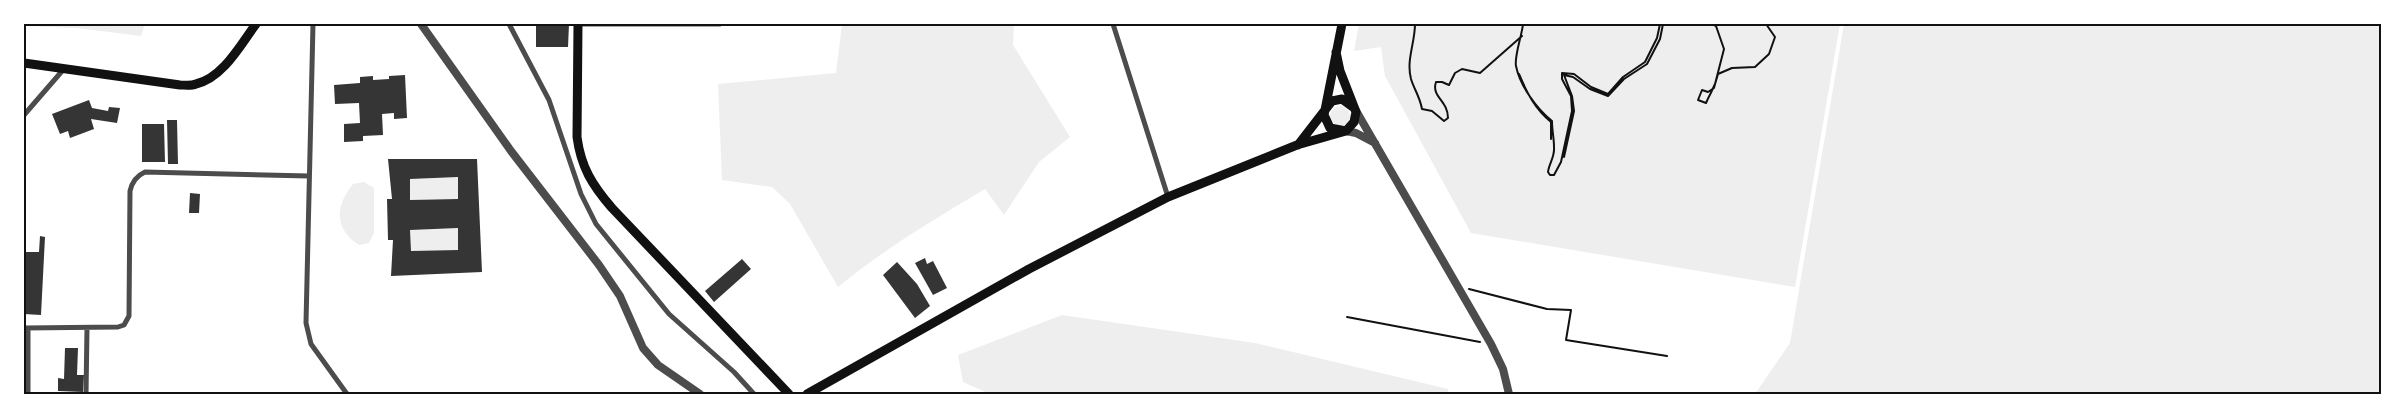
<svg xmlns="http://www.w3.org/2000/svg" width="2405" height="418" font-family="'Source Sans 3',sans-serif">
  <rect width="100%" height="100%" fill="#fff"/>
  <path fill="#eee" d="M24,24h121l-4,12 -64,-8 -53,-2z
    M842,24h172l-1,21 57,92 -31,25 -35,53 -19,-26c-50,30 -101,60 -147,98l-48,-83 -18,-17 -50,-7 -4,-96 118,-11z
    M1359,24h481l-45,263 -324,-54 -86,-157 -4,-29 -27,4z
    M1844,24h537v370h-626l35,-51z
    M1330 116a10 10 0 1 1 20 0a10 10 0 1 1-20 0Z
    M458,177v22l-48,1v-21z
    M364,182l10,6v45l-5,10 -10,2c-25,-16 -24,-39 -6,-61z
    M458,228v22l-47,1 -1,-21z
    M1062,315l193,28 193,46v5h-458l-27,-12 -5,-27z"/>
  <path fill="#353535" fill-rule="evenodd" d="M536,24h33l-1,23h-32z
    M405,75l2,43 -13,1v-6l-12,1 1,21 -20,1v5l-19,1v-18l16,-1 -1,-20 -24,1 -1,-19 26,-2v-6l13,-1v4l16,-1v-3z
    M89,100l3,8 16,3 1,-4 11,1 -3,15 -26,-4 3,10 -24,9 -2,-7 -8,3 -8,-20z
    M167,120h10l1,44h-10z
    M142,124h22l1,38h-23z
    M388,159h89l5,113 -91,4 2,-36h-5l-1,-41h5zM458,177v22l-48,1v-21zM458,228v22l-47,1 -1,-21z
    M190,193l10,1 -1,19h-10z
    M40,236l5,1 -4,78 -17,-1 2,-62h13z
    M925,258l2,6 6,-3 14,27 -14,7 -18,-32z
    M742,259l9,10 -37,33 -9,-11z
    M897,262l20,22 13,22 -15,12 -32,-43z
    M65,348h13l-1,27h7l-1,17 -25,-1v-13l6,1z"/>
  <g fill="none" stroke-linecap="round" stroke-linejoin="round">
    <path stroke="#111" stroke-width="2" d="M1415,24c0,19 -9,36 -4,55 3,10 9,18 11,30l10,2 12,10 4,-3c0,-18 -17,-21 -12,-36h6l7,3 6,-12 7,-4 18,4 42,-37
      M1523,24c-1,11 -9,33 -7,42 4,20 21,43 36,55 0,10 2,17 2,26 1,10 -5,16 -6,25l2,3h4l7,-13 11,-51 -1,-15 -9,-17v-6l12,1 17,13 17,7 15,-17 22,-15 12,-24 3,-14
      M1712,24l4,2 8,23 -10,39 -6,4 -6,-2 -4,10 8,3c5,-12 9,-15 12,-29l14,-6 23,-1 14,-13 6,-17 -9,-13
      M1519,74c8,19 16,35 32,48v17
      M1564,157l10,-46 -2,-15 -8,-21 9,2 17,12 18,7 16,-17 23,-15 13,-25 3,-15
      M1469,289l78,20 24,1 -5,30 101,16
      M1347,317l133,25"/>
    <path stroke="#4c4c4c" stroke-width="3" d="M579,25h141"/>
    <path stroke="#4c4c4c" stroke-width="5" d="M313,24l-7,299 5,21 36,50
      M509,24l40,76 32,94 15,30 73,90 65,58 20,22
      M1113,24l55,173
      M24,115l39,-45
      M24,328l94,-1 6,-2 5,-9 1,-125c2,-9 6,-15 15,-19l164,4
      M28,394v-66
      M86,394l1,-66"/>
    <path stroke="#4c4c4c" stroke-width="8" d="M421,24l90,127 88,114 21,31 23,52 15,17 42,29
      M1355,109l136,235 12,25 6,25
      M1346,131l10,2 19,10"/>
    <path stroke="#111" stroke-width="9" d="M578,24l-1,113c4,30 15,48 35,71l177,186
      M1336,52l4,19 16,41 -2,10 -8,9 -16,-3 -6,-13 18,-91
      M24,63l156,22c5,0 11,1 16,-1 27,-6 45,-40 60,-60
      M1298,145l34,-44 10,-2 11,8
      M807,394l222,-125 139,-72 129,-52 49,-14"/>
  </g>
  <rect width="2405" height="418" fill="none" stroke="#ffffff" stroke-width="50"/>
  <rect x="25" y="25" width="2355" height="368" fill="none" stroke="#111" stroke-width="2"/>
</svg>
